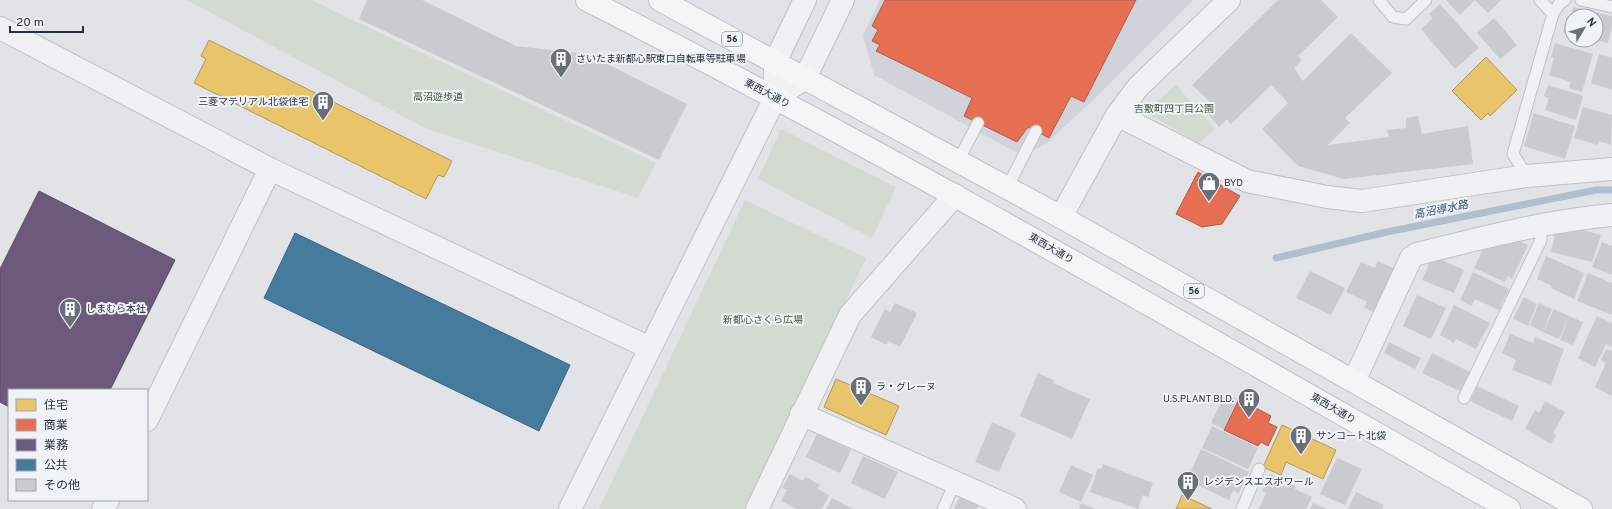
<svg xmlns="http://www.w3.org/2000/svg" width="1612" height="509" font-family="Overpass,'Noto Sans JP',sans-serif">
  <rect width="100%" height="100%" fill="#e1e3e6"/>
  <path fill="#d0d3d9" d="M880,0h313l-99,99 -47,44 -24,13 -149,-81 -11,-40z"/>
  <path fill="#d2dad2" d="M187,0h125l36,18 308,145 -18,35 -213,-70z
    M1176,85l39,44 -16,14 -54,-31z
    M781,129l115,58 -24,51 -114,-59z
    M745,200l121,58 -119,251h-148z"/>
  <path fill="#e9c46a" stroke="#af985d" d="M209,40l243,121 -8,16 -6,-2 -12,24 -232,-116 12,-24 -5,-3z
    M1486,57l31,33 -27,26 -2,-3 -7,7 -29,-29z
    M836,379l63,27 -13,29 -62,-28z
    M1282,425l54,25 -13,29 -37,-17 -5,13 -18,-8z
    M1182,495l30,14h-36z"/>
  <path fill="#e76f51" stroke="#ae5c4c" d="M885,0h251l-52,102 -13,-6 -22,42 -21,-11 -11,15 -53,-26 8,-18 -96,-47 4,-6 -8,-4 6,-11 -6,-4z
    M1198,172l42,24 -18,28 -20,3 -26,-13z
    M1239,399l32,17 -3,7 9,4 -9,19 -7,-4 -3,4 -34,-16z"/>
  <path fill="#6d597a" stroke="#594d68" d="M39,191l136,69 -65,130h-101v17l-9,-5v-133z"/>
  <path fill="#457b9d" stroke="#3d6481" d="M295,233l275,132 -31,66 -275,-133z"/>
  <g fill="none" stroke-linecap="round" stroke-linejoin="round">
    <path stroke="#b0bfd0" stroke-width="7" d="M1276,258l111,-26 209,-42h16"/>
  </g>
  <path fill="#cacbce" d="M367,0h55l94,46 71,8 100,50 -28,56 -300,-141z
    M1278,0h43l17,17 -40,39 4,4 -8,8 9,13 48,-48 41,40 -47,45 5,5 -22,22 61,-8 -2,-7 19,-2v-10l12,-2 4,18 46,-8 5,38 -129,15 -46,-13 -36,-37 26,-26 -17,-18 -40,39 -4,-5 -8,8 -13,-15 8,-6 -22,-21z
    M1446,0h29l-15,15z
    M1475,0h26l-13,13z
    M1440,4l39,44 -24,21 -34,-40 12,-11 -4,-4z
    M1573,7l39,9v10l-4,17 -12,-3v-24h-24v19l-9,-2 4,-17 4,1z
    M1494,18l23,27 -17,14 -23,-26z
    M1555,43l38,11 -11,38 -13,-4 2,-6 -22,-7 5,-17 -3,-1z
    M1599,54l13,4v32l-21,-7z
    M1548,85l35,11 -7,24 -31,-10 4,-12 -5,-2z
    M1583,107l29,8 -1,30 -12,-4 -1,4 -24,-7z
    M1534,113l41,13 -10,33 -41,-13z
    M1557,226l14,1 30,8 -9,27 -41,-10z
    M1510,237l18,8 -16,34 -4,-3 -3,6 -31,-14 13,-27z
    M1602,242l10,4v29l-20,-8z
    M1546,256l38,17 -10,26 -23,-11 1,-2 -15,-7z
    M1437,258l27,12 -10,23 -32,-13 8,-19 5,2z
    M1378,261l19,9 -21,44 -12,-7 3,-5 -21,-10 15,-30 14,6z
    M1310,271l35,17 -14,27 -35,-17z
    M1473,272l36,17 -10,21 -24,-11 -3,7 -12,-6z
    M1588,273l24,10v32l-35,-14z
    M1417,295l29,13 -15,31 -28,-13z
    M1524,297l13,7 -9,22 -15,-7z
    M895,303l22,10 -17,34 -12,-6 -2,4 -15,-8 14,-28 5,3z
    M1539,303l13,6 -9,23 -13,-7z
    M1454,305l36,18 -14,26 -20,-10 -2,4 -14,-8z
    M1554,309l15,7 -10,23 -16,-7z
    M1569,316l14,6 -10,23 -13,-5z
    M1597,316l15,7v24l-6,-3 -11,23 -17,-9z
    M1510,334l23,9 2,-6 29,12 -13,36 -39,-15 4,-10 -14,-7z
    M1389,342l32,16 -6,11 -31,-16z
    M1606,349l6,2v45l-17,-9 11,-24 -5,-3z
    M1432,353l38,19 -10,19 -38,-18z
    M1038,373l16,7 -1,3 37,16 -18,40 -52,-23z
    M1477,386l42,20 -7,15 -42,-20z
    M1225,394l12,5 -13,30 -13,-6z
    M1545,401l20,11 -12,21 3,2 -5,9 -26,-15 10,-19 4,3z
    M992,422l24,11 -17,39 -24,-10z
    M1212,426l46,22 -10,21 -46,-21z
    M817,434l34,16 -11,23 -34,-16z
    M1201,449l48,23 -10,21 -6,-2 -4,9 -42,-20z
    M863,456l35,16 -13,27 -34,-16z
    M1337,458l25,11 -17,36 -25,-11z
    M1103,464l50,19 -5,14 -5,-2 -5,14 -48,-17 8,-24 3,1z
    M1071,465l22,10 -12,27 -22,-10z
    M790,474l13,7 2,-4 15,8 -2,4 11,6 -7,14h-26l-15,-8 6,-11 -5,-2z
    M1270,474l26,12 -1,3 17,8 -6,12h-47l7,-16 -4,-2z
    M1356,492l28,13 -2,4h-34z
    M961,494l19,10 -3,5h-23z
    M832,498l21,11h-27z
    M1081,503l15,6h-17z
    M1313,503l14,6h-17z"/>
  <g fill="none" stroke-linecap="round" stroke-linejoin="round">
    <g stroke="#bfc1c4" stroke-width="13">
      <path id="service" d="M1379,0l14,17 13,2 20,-19
        M1581,0l31,7
        M1553,14l6,-10 6,-4
        M958,161l20,-38
        M1527,176l-14,-22 40,-140 -13,-14
        M1007,188l29,-57
        M1464,398l77,-158 -1,-15
        M943,509l12,-26
        M1242,509l17,-40"/>
    </g>
    <g stroke="#bfc1c4" stroke-width="24">
      <path id="minor" d="M1117,115l130,66 80,16 35,4 165,-25 85,-7
        M1061,217l56,-102 21,-28 91,-87
        M1354,381l57,-123 6,-4c64,-16 129,-33 195,-39
        M801,414l214,95
        M757,509l93,-194 105,-120"/>
    </g>
    <g stroke="#bfc1c4" stroke-width="24">
      <path id="tertiary" d="M0,28l270,141 380,179
        M775,98l30,-20 38,-78
        M147,420l123,-251
        M103,509l5,-9
        M570,509l205,-411v-36l30,-62"/>
    </g>
    <g stroke="#bec0c4" stroke-width="24">
      <path id="primary" d="M587,0c313,159 617,336 922,509
        M660,0l401,217 520,292"/>
    </g>
    <use href="#service" stroke="#f1f1f3" stroke-width="11"/>
    <use href="#minor" stroke="#f1f1f3" stroke-width="22"/>
    <use href="#tertiary" stroke="#f1f1f3" stroke-width="22"/>
    <use href="#primary" stroke="#f5f5f6" stroke-width="22"/>
  </g>
  <defs>
    <g id="building-pin" transform="scale(1.15)"><path d="M0 17L-7.5 6A9.5 9.5 0 1 1 7.5 6Z" fill="#696f79" stroke="#eff2f6"/><path d="M-4-6H4V6H1V3H-1V6H-4ZM-2.5-4.3h1.7v1.8h-1.7ZM.8-4.3h1.7v1.8H.8ZM-2.5-1h1.7V.8h-1.7ZM.8-1h1.7V.8H.8Z" fill="#fff"/></g>
    <g id="shop-pin" transform="scale(1.15)"><path d="M0 17L-7.5 6A9.5 9.5 0 1 1 7.5 6Z" fill="#696f79" stroke="#eff2f6"/><path d="M-5-2.5h2.3a2.7 3.5 0 0 1 5.4 0H5L5.5 6h-11ZM-1.5-2.5h3a1.5 2.3 0 0 0-3 0Z" fill="#fff"/></g>
  </defs>
  <g fill-rule="evenodd">
    <use href="#building-pin" x="561" y="59"/>
    <use href="#building-pin" x="323" y="102"/>
    <use href="#shop-pin" x="1209" y="183"/>
    <use href="#building-pin" x="70" y="309"/>
    <use href="#building-pin" x="861" y="387"/>
    <use href="#building-pin" x="1249" y="399"/>
    <use href="#building-pin" x="1301" y="436"/>
    <use href="#building-pin" x="1188" y="482"/>
  </g>
  <g text-anchor="middle" dominant-baseline="central" stroke-width="4" stroke-linejoin="round" paint-order="stroke">
    <g fill="#eff2f6" stroke="#646a76" stroke-width="1">
      <rect x="722" y="32" width="20" height="14" rx="3"/>
      <rect x="1184" y="284" width="20" height="14" rx="3"/>
    </g>
    <g font-size="9" font-weight="bold" fill="#29303f">
      <text x="732" y="39">56</text>
      <text x="1194" y="291">56</text>
    </g>
    <g font-size="10" fill="#29303f" stroke="#eff2f6" text-anchor="start">
      <text x="576" y="59">さいたま新都心駅東口自転車等駐車場</text>
      <text x="308" y="102" text-anchor="end">三菱マテリアル北袋住宅</text>
      <text x="1224" y="183">BYD</text>
      <text x="86" y="309">しまむら本社</text>
      <text x="876" y="387">ラ・グレーヌ</text>
      <text x="1234" y="399" text-anchor="end">U.S.PLANT BLD.</text>
      <text x="1316" y="436">サンコート北袋</text>
      <text x="1204" y="482">レジデンスエスポワール</text>
    </g>
    <g font-size="10" fill="#29303f" stroke="#eff2f6">
      <text transform="translate(767 94) rotate(28)">東西大通り</text>
      <text transform="translate(1051 249) rotate(30)">東西大通り</text>
      <text transform="translate(1333 409) rotate(30)">東西大通り</text>
    </g>
    <g font-size="10" fill="#3d5a36" stroke="#eff2f6">
      <text x="438" y="97">高沼遊歩道</text>
      <text x="1174" y="109">吉敷町四丁目公園</text>
      <text x="763" y="320">新都心さくら広場</text>
    </g>
    <g font-size="11" font-style="italic" fill="#344f72" stroke="#eff2f6">
      <text transform="translate(1441 210) rotate(-11)">高沼導水路</text>
    </g>
  </g>
  <rect x="8" y="389" width="140" height="112" fill="#eff2f6" stroke="#a0a4ad"/>
  <rect x="16" y="399" width="20" height="12" fill="#e9c46a" stroke="#a0a4ad"/>
  <text x="44" y="409" font-size="12" fill="#29303f">住宅</text>
  <rect x="16" y="419" width="20" height="12" fill="#e76f51" stroke="#a0a4ad"/>
  <text x="44" y="429" font-size="12" fill="#29303f">商業</text>
  <rect x="16" y="439" width="20" height="12" fill="#6d597a" stroke="#a0a4ad"/>
  <text x="44" y="449" font-size="12" fill="#29303f">業務</text>
  <rect x="16" y="459" width="20" height="12" fill="#457b9d" stroke="#a0a4ad"/>
  <text x="44" y="469" font-size="12" fill="#29303f">公共</text>
  <rect x="16" y="479" width="20" height="12" fill="#cacbce" stroke="#a0a4ad"/>
  <text x="44" y="489" font-size="12" fill="#29303f">その他</text>
  <g transform="translate(1584 28) rotate(52)"><circle r="19" fill="#eff2f6" stroke="#a0a4ad"/>
  <path d="M0-3L7 15L0 10L-7 15Z" fill="#696f79"/>
  <text y="-6" font-size="11" font-weight="bold" text-anchor="middle" fill="#29303f">N</text>
  </g>
  <path d="M10 26v6h73v-6" fill="none" stroke="#29303f" stroke-width="2"/>
  <text x="16" y="26" font-size="12" fill="#29303f" stroke="#eff2f6" stroke-width="3" paint-order="stroke">20 m</text>
</svg>
